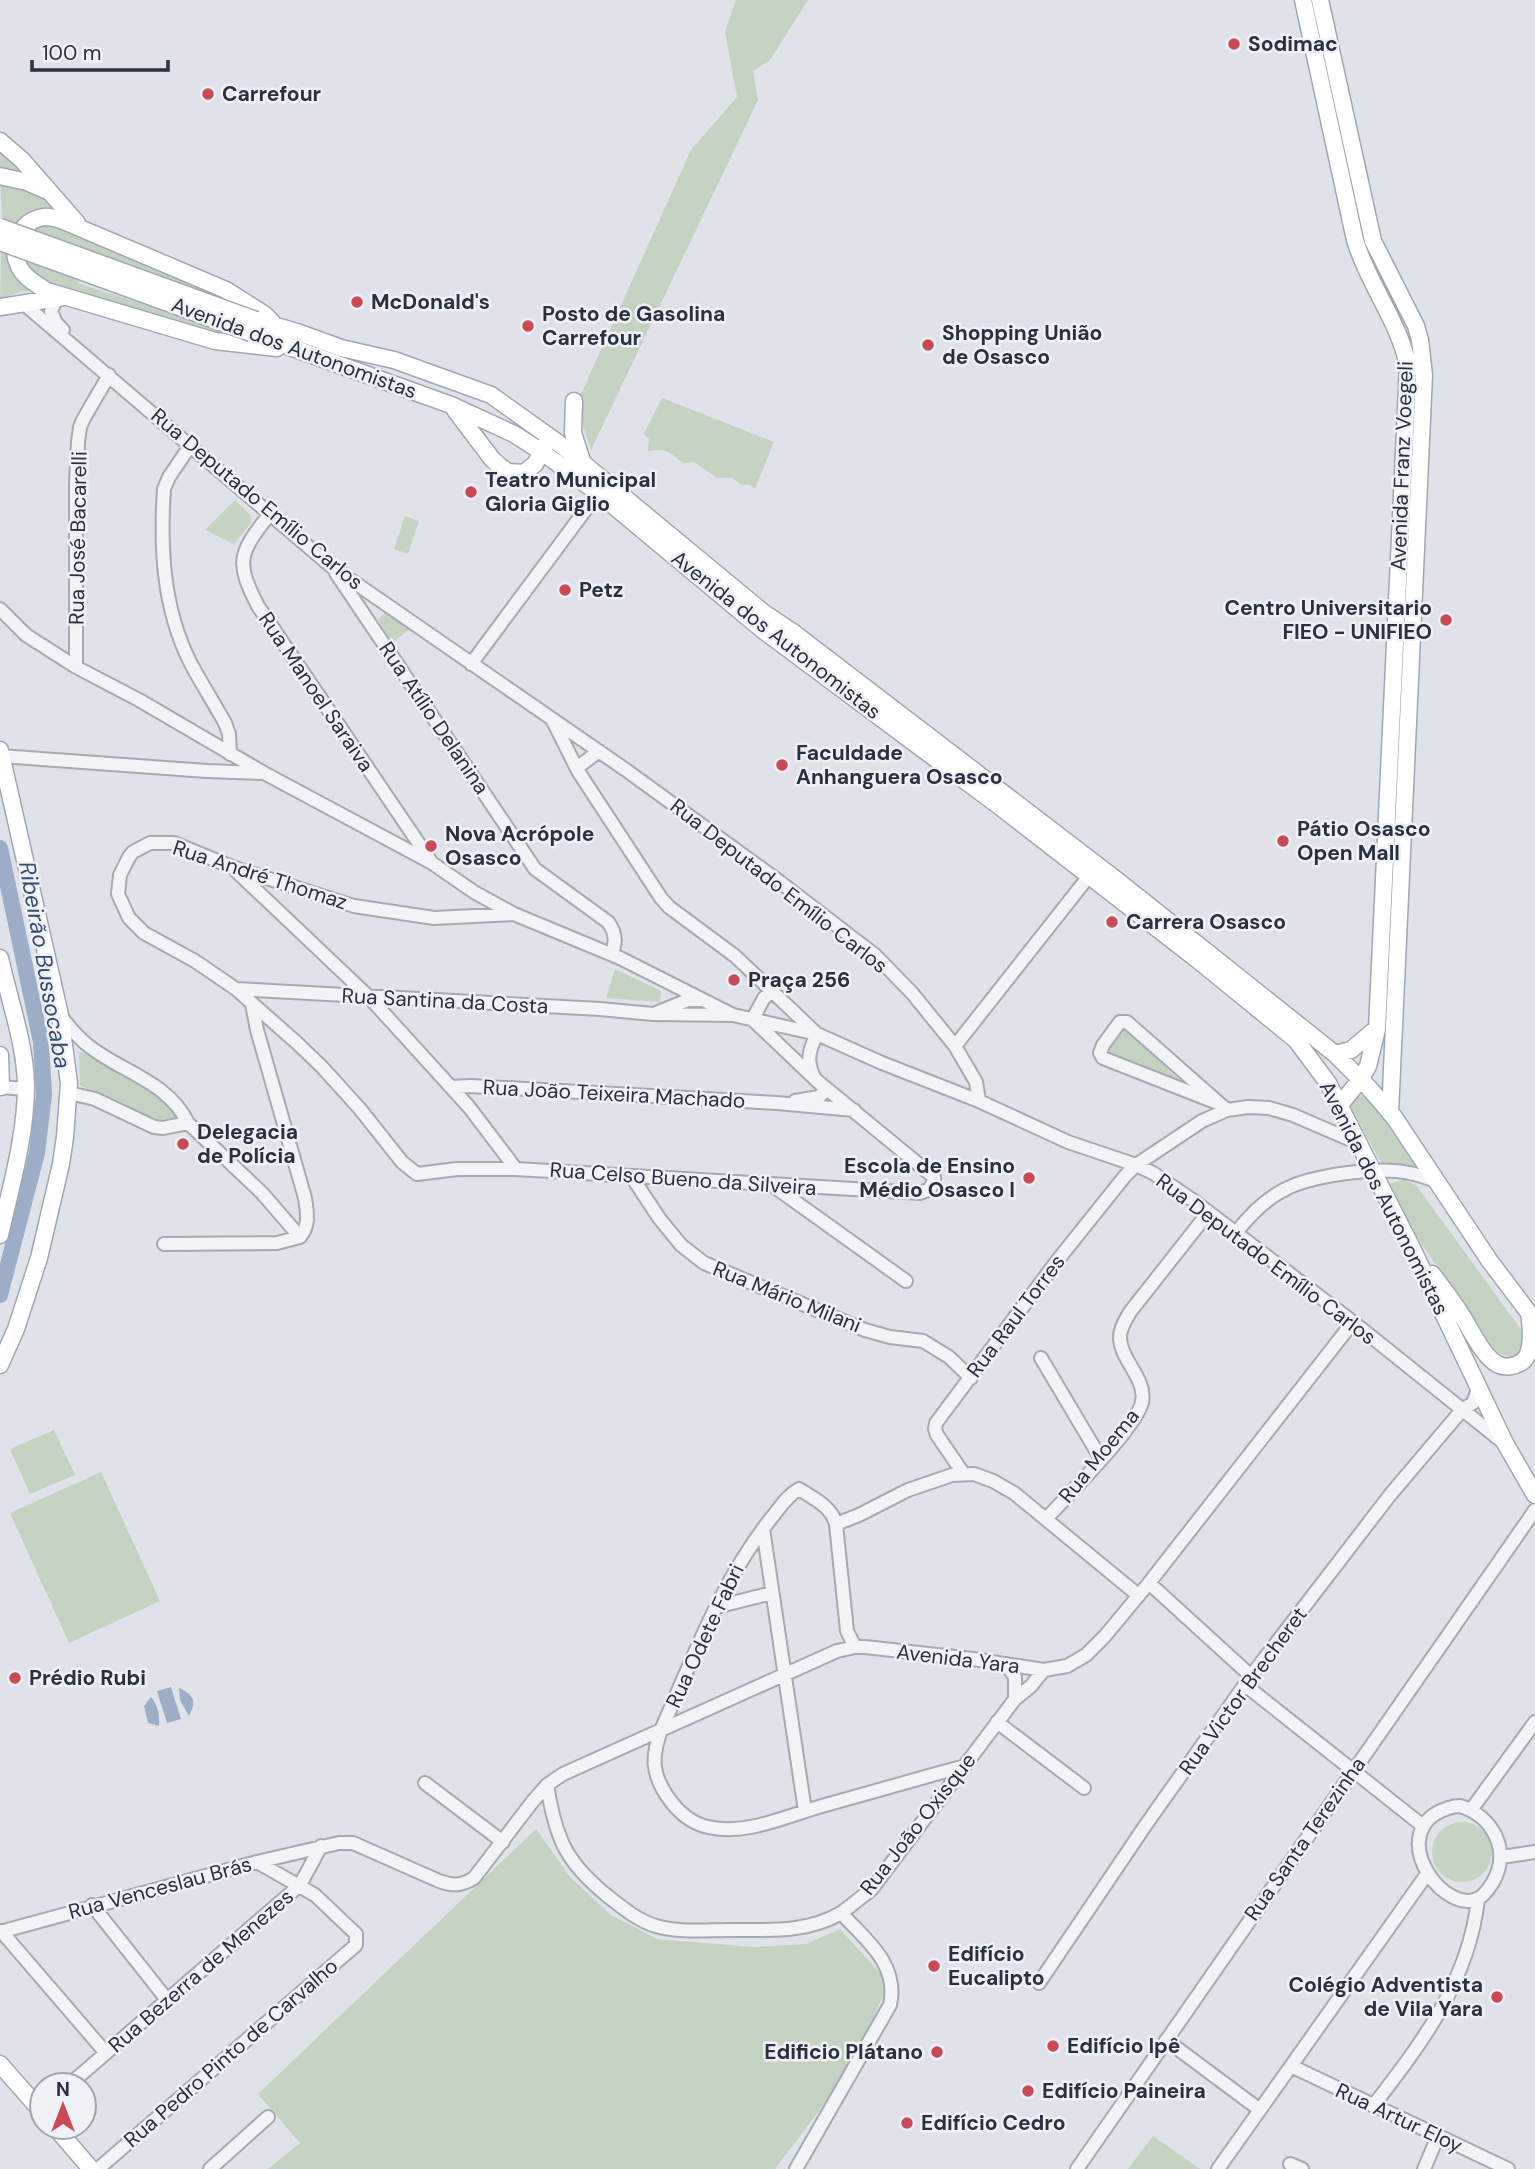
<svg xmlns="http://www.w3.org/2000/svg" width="1535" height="2169" font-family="'DM Sans',sans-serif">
  <rect width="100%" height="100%" fill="#dfe2e8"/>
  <path fill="#c4d2c1" d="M736,0h72l-38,60 -17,11 5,29 -167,350 -15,-45 115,-255 46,-53 -12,-65z
    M0,145l31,31 -18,-6 -13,-1z
    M0,181l34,7 20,20c-9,0 -20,-1 -27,4 -14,10 -23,35 -18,51 4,10 19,21 27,28h-13l-23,8 2,-84z
    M44,219l182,77 -2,2 -134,-42 -13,27 150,48 -1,4 -176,-49 -28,-24 5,-33z
    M662,398l112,44 -19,47 -5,-4h-8l-10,-7h-15l-23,-16 -11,1c-15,-11 -15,-15 -35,-12l1,-12 -5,-5z
    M235,500l15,15 1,8 -17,21 -29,-14z
    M405,516l14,5 -11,33 -14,-5z
    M387,612l24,16 -19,15 -14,-24z
    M615,969l46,22 -1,11 -54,-4z
    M1124,1028l64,60 -83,-34z
    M79,1051l89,49 13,18c-28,17 -76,-19 -101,-33z
    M1364,1094l56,72 -39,-4 -34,-61z
    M1403,1180l13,5 109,150 -4,18 -10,4 -14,-4 -110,-159 4,-11z
    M54,1430l21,45 -45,19 -20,-45z
    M101,1472l59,129 -91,42 -59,-130z
    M1432 1852a30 30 0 1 1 60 0a30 30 0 1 1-60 0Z
    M536,1829l34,48 41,38 46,24 96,8 53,-3 34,-15 49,54 -40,88 -74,98h-507l32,-26 -42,-49z
    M1153,2136l47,33h-72z"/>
  <path fill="#9caec7" d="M171,1687l10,32 -14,4 -10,-32z
    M179,1688c15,7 18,13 10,28l-9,-16z
    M151,1697c7,9 9,17 8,29l-11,-3 -4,-17z"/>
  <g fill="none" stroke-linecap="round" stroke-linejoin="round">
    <path stroke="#9caec7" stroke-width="16" d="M0,848l41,194 3,53 -7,58 -37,142"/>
    <g stroke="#a5a9b2" stroke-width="16">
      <path id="minor" d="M56,300l-5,11 5,12 7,7
        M24,304l308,263 294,203 154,112 95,73 37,38 43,53 21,36 3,19
        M190,446l-21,31 -5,12c-4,59 -1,119 26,173 11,21 24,41 35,61l4,11 1,20
        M269,515c-30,38 -34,47 -11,91l172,254
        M336,573l199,296 73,53c8,11 9,21 3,32
        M0,609l26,26 50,32 63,33 125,73 168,90 42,29 40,22 106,44 113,57 84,19 65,29 97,38 89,41 68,23 17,8 41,28 159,121 151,121
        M471,664l127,-171
        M76,667v-183l2,-42 2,-15 4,-9 25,-43
        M552,719l25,50
        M599,751l-21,16v4l83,127 8,9 66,49 82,78c-8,16 -11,27 -3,43
        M0,756l207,15 55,2
        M236,871l133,126 100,110 47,62
        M513,914l-79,4 -80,-12 -122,-39 -58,-24h-24l-17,9 -4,5 -9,18 -2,19 11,24 15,15 51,28 41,28 61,54 25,24 38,42 42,53 15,12 40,-5h59l404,24 10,-4 4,-9v-3l-118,-97 -63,-60
        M236,989l364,20 53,5 80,1
        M656,1013l32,-13h14
        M60,1015c9,12 18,23 30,32 34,26 78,35 98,76l74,70 38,44
        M752,1020l12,-22 8,-6
        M955,1046l134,-170
        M0,1087l26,2
        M451,1087l19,-1 307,17 77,7
        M69,1093l26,6 59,28 9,1 25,-5
        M795,1101l24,-4 8,-8
        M1220,1104l-117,-46 -3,-5 3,-8 17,-23h7l93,82 7,6
        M632,1177l27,41 22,27 23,18 161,67 25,7 33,4 26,16 22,21
        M772,1185l134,96
        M1235,1234c13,-17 28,-33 47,-43 27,-16 97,-25 127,-18 9,1 18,5 26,8
        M164,1244l113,-1 23,-6c10,-12 7,-24 5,-39l-48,-168 -5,-26
        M1041,1358l60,101
        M963,1473l-26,-38 -2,-6 1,-6 121,-162 68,-85 11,-11 66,-44 25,-11 21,-3 21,1 24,7 65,28
        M1046,1519c20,-22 91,-92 96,-117 5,-23 -22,-42 -22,-65 0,-9 6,-18 10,-25l78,-99
        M836,1524c-4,-17 -23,-26 -37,-35 -11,6 -18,17 -26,27 -51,63 -79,140 -112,214 -9,26 -10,42 6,66 10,15 23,27 41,31 37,9 78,-11 114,-21 47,-13 95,-27 143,-40
        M763,1529l42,282
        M1149,1583l102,93
        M716,1607l56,-14
        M855,1647l-8,-16 -11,-107 23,-9 49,-25 44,-15 22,-1 19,7 21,12 124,102
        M1006,1664l9,13v22
        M1245,1685l178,141
        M997,1722l87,66
        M425,1783l78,59
        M547,1785c9,55 19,78 63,113 14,11 29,23 46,28 24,7 50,4 75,4 38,0 76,3 110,-17 10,-7 20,-16 30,-23l144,-191 16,-13 13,-16
        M1460,1806c33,10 51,45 33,76 -4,6 -8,13 -14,16 -32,18 -88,-54 -44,-84 9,-5 16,-8 25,-8z
        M1471,1810l64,-88
        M1501,1857l34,-5
        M92,1905l76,96
        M1,1931l105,122
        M0,1932l257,-70 82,-19h14l86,38c14,5 22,5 35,-3l59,-77 14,-16 16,-11 274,-123 18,-4h10l108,12 71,11 23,-4 19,-11 18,-18 45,-54 204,-261
        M1039,1983l106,-157 106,-150 139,-181 72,-85 11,-7 5,-14
        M1166,2040l94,70
        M1291,2066l217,103
        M69,2085l231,-200 21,-39
        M1373,2106c49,-63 96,-125 105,-207
        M1290,2164l12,5
        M98,2169l258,-224v-11l-41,-39 -58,-33
        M210,2169l58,-52
        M796,2169l94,-164c9,-41 -24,-65 -49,-92
        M1077,2169l458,-659
        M1218,2169l209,-295
        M1424,2169l14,-33"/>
    </g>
    <g stroke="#9fa6b3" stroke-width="19">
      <path id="major" d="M1303,0l52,240c13,44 44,81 53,126l-31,663 -9,37 -8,14 -21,26
        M1320,0l53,241 43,85 4,14 4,35 -34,738
        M0,141l22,19 55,63
        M0,176l27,6 18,8
        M0,307l64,-10
        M256,320l41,12 44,16 53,12 97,35 70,50 203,168 30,20 324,248 217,173 34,34 25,29 95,143 46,61
        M272,322l-8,-8 -38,-24 -165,-70c-7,-2 -14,-5 -22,-2 -19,5 -29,29 -21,46 4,12 18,20 29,27l168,50 62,7
        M251,333l200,72 63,29 28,18 56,41 166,138 235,175 200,155 97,79 32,43 85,167 92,193 30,52
        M574,401l-1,32 9,28
        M455,410l37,49 9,8 7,5 16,1 11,-9 11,-20
        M0,750l60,265 9,68 -4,54 -4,27 -22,94 -23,71 -16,36
        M0,958c9,42 25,84 26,127 0,51 -15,101 -26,150
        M1335,1054l16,-4 25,-21
        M0,1055l1,32
        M1432,1274c10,13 20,26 29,40 9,14 23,45 38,51 7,3 16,1 21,-2 15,-8 11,-36 9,-50
        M0,2064l42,48
        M55,2127l36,42"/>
    </g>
    <use href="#minor" stroke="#f2f3f6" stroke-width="12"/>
    <use href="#major" stroke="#fff" stroke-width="16"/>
    <g stroke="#9fa6b3" stroke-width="19" stroke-linecap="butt">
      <path id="major-bridge" d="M0,227l256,93
        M0,242l251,91"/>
    </g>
    <use href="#major-bridge" stroke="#fff" stroke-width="16"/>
  </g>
  <g fill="#c94955" stroke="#eff1f6" stroke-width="2.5">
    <circle cx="1234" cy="44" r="7"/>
    <circle cx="208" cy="94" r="7"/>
    <circle cx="357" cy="302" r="7"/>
    <circle cx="528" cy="326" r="7"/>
    <circle cx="928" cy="345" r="7"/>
    <circle cx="471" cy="492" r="7"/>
    <circle cx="565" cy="590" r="7"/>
    <circle cx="1446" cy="620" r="7"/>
    <circle cx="782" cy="765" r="7"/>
    <circle cx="1283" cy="841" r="7"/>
    <circle cx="431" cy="846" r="7"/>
    <circle cx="1112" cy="922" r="7"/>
    <circle cx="734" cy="980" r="7"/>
    <circle cx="183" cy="1144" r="7"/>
    <circle cx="1029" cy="1178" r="7"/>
    <circle cx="15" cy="1678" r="7"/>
    <circle cx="934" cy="1966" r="7"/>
    <circle cx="1497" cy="1997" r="7"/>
    <circle cx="1053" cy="2046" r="7"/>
    <circle cx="937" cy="2052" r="7"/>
    <circle cx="1028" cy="2091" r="7"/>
    <circle cx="907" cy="2123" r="7"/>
  </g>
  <g text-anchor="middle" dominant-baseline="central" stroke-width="5" stroke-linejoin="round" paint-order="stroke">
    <g font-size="21" font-weight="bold" fill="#29303f" stroke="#eff1f6" text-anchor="start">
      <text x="1248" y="44">Sodimac</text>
      <text x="222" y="94">Carrefour</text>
      <text x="371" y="302">McDonald's</text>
      <text x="542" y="314">Posto de Gasolina<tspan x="542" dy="24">Carrefour</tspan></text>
      <text x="942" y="333">Shopping União<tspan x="942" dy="24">de Osasco</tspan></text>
      <text x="485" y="480">Teatro Municipal<tspan x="485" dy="24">Gloria Giglio</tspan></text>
      <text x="579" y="590">Petz</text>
      <text x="1432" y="608" text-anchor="end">Centro Universitario<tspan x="1432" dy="24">FIEO - UNIFIEO</tspan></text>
      <text x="796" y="753">Faculdade<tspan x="796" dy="24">Anhanguera Osasco</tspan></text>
      <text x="1297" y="829">Pátio Osasco<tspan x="1297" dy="24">Open Mall</tspan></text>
      <text x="445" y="834">Nova Acrópole<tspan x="445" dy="24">Osasco</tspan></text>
      <text x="1126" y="922">Carrera Osasco</text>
      <text x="748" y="980">Praça 256</text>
      <text x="197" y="1132">Delegacia<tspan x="197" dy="24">de Polícia</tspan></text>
      <text x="1015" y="1166" text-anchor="end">Escola de Ensino<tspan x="1015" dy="24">Médio Osasco I</tspan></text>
      <text x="29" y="1678">Prédio Rubi</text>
      <text x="948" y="1954">Edifício<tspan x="948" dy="24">Eucalipto</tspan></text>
      <text x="1483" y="1985" text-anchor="end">Colégio Adventista<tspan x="1483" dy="24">de Vila Yara</tspan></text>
      <text x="1067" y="2046">Edifício Ipê</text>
      <text x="923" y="2052" text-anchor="end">Edificio Plátano</text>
      <text x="1042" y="2091">Edifício Paineira</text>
      <text x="921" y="2123">Edifício Cedro</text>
    </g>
    <g font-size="21" fill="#29303f" stroke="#eff1f6">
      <text transform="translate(294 348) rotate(20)">Avenida dos Autonomistas</text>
      <text transform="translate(1402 466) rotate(-88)">Avenida Franz Voegeli</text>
      <text transform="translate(257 499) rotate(40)">Rua Deputado Emílio Carlos</text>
      <text transform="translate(78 538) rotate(-89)">Rua José Bacarelli</text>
      <text transform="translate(776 635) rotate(38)">Avenida dos Autonomistas</text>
      <text transform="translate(316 692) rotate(56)">Rua Manoel Saraiva</text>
      <text transform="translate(434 718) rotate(56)">Rua Atílio Delanina</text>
      <text transform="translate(260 875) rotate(18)">Rua André Thomaz</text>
      <text transform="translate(779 886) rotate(38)">Rua Deputado Emílio Carlos</text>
      <text transform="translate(445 1001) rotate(3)">Rua Santina da Costa</text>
      <text transform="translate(614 1094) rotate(3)">Rua João Teixeira Machado</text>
      <text transform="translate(683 1179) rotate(4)">Rua Celso Bueno da Silveira</text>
      <text transform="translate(1384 1198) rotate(63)">Avenida dos Autonomistas</text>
      <text transform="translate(1266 1259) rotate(37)">Rua Deputado Emílio Carlos</text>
      <text transform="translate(787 1297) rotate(22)">Rua Mário Milani</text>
      <text transform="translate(1016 1316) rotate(-53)">Rua Raul Torres</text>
      <text transform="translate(1099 1456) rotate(-51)">Rua Moema</text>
      <text transform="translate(705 1636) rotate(-65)">Rua Odete Fabri</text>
      <text transform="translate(958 1659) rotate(7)">Avenida Yara</text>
      <text transform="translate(1243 1691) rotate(-54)">Rua Victor Brecheret</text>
      <text transform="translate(918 1824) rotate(-52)">Rua João Oxisque</text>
      <text transform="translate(1305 1839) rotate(-55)">Rua Santa Terezinha</text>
      <text transform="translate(160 1888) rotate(-15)">Rua Venceslau Brás</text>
      <text transform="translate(201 1971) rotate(-41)">Rua Bezerra de Menezes</text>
      <text transform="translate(231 2053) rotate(-41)">Rua Pedro Pinto de Carvalho</text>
      <text transform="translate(1399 2118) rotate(25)">Rua Artur Eloy</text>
    </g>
    <g font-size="23" font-style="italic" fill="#354c71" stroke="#eff1f6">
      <text transform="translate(45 965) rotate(80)">Ribeirão Bussocaba</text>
    </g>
  </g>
  <g transform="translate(63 2106)"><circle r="33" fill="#eff1f6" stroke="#a0a4ad" stroke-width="2"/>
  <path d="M0-5L12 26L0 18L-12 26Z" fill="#c94955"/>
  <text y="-10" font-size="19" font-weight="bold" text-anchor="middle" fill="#29303f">N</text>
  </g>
  <path d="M32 60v10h136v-10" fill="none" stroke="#29303f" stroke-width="3.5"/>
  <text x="42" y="60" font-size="21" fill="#29303f" stroke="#eff1f6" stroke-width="5" paint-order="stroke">100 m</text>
</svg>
